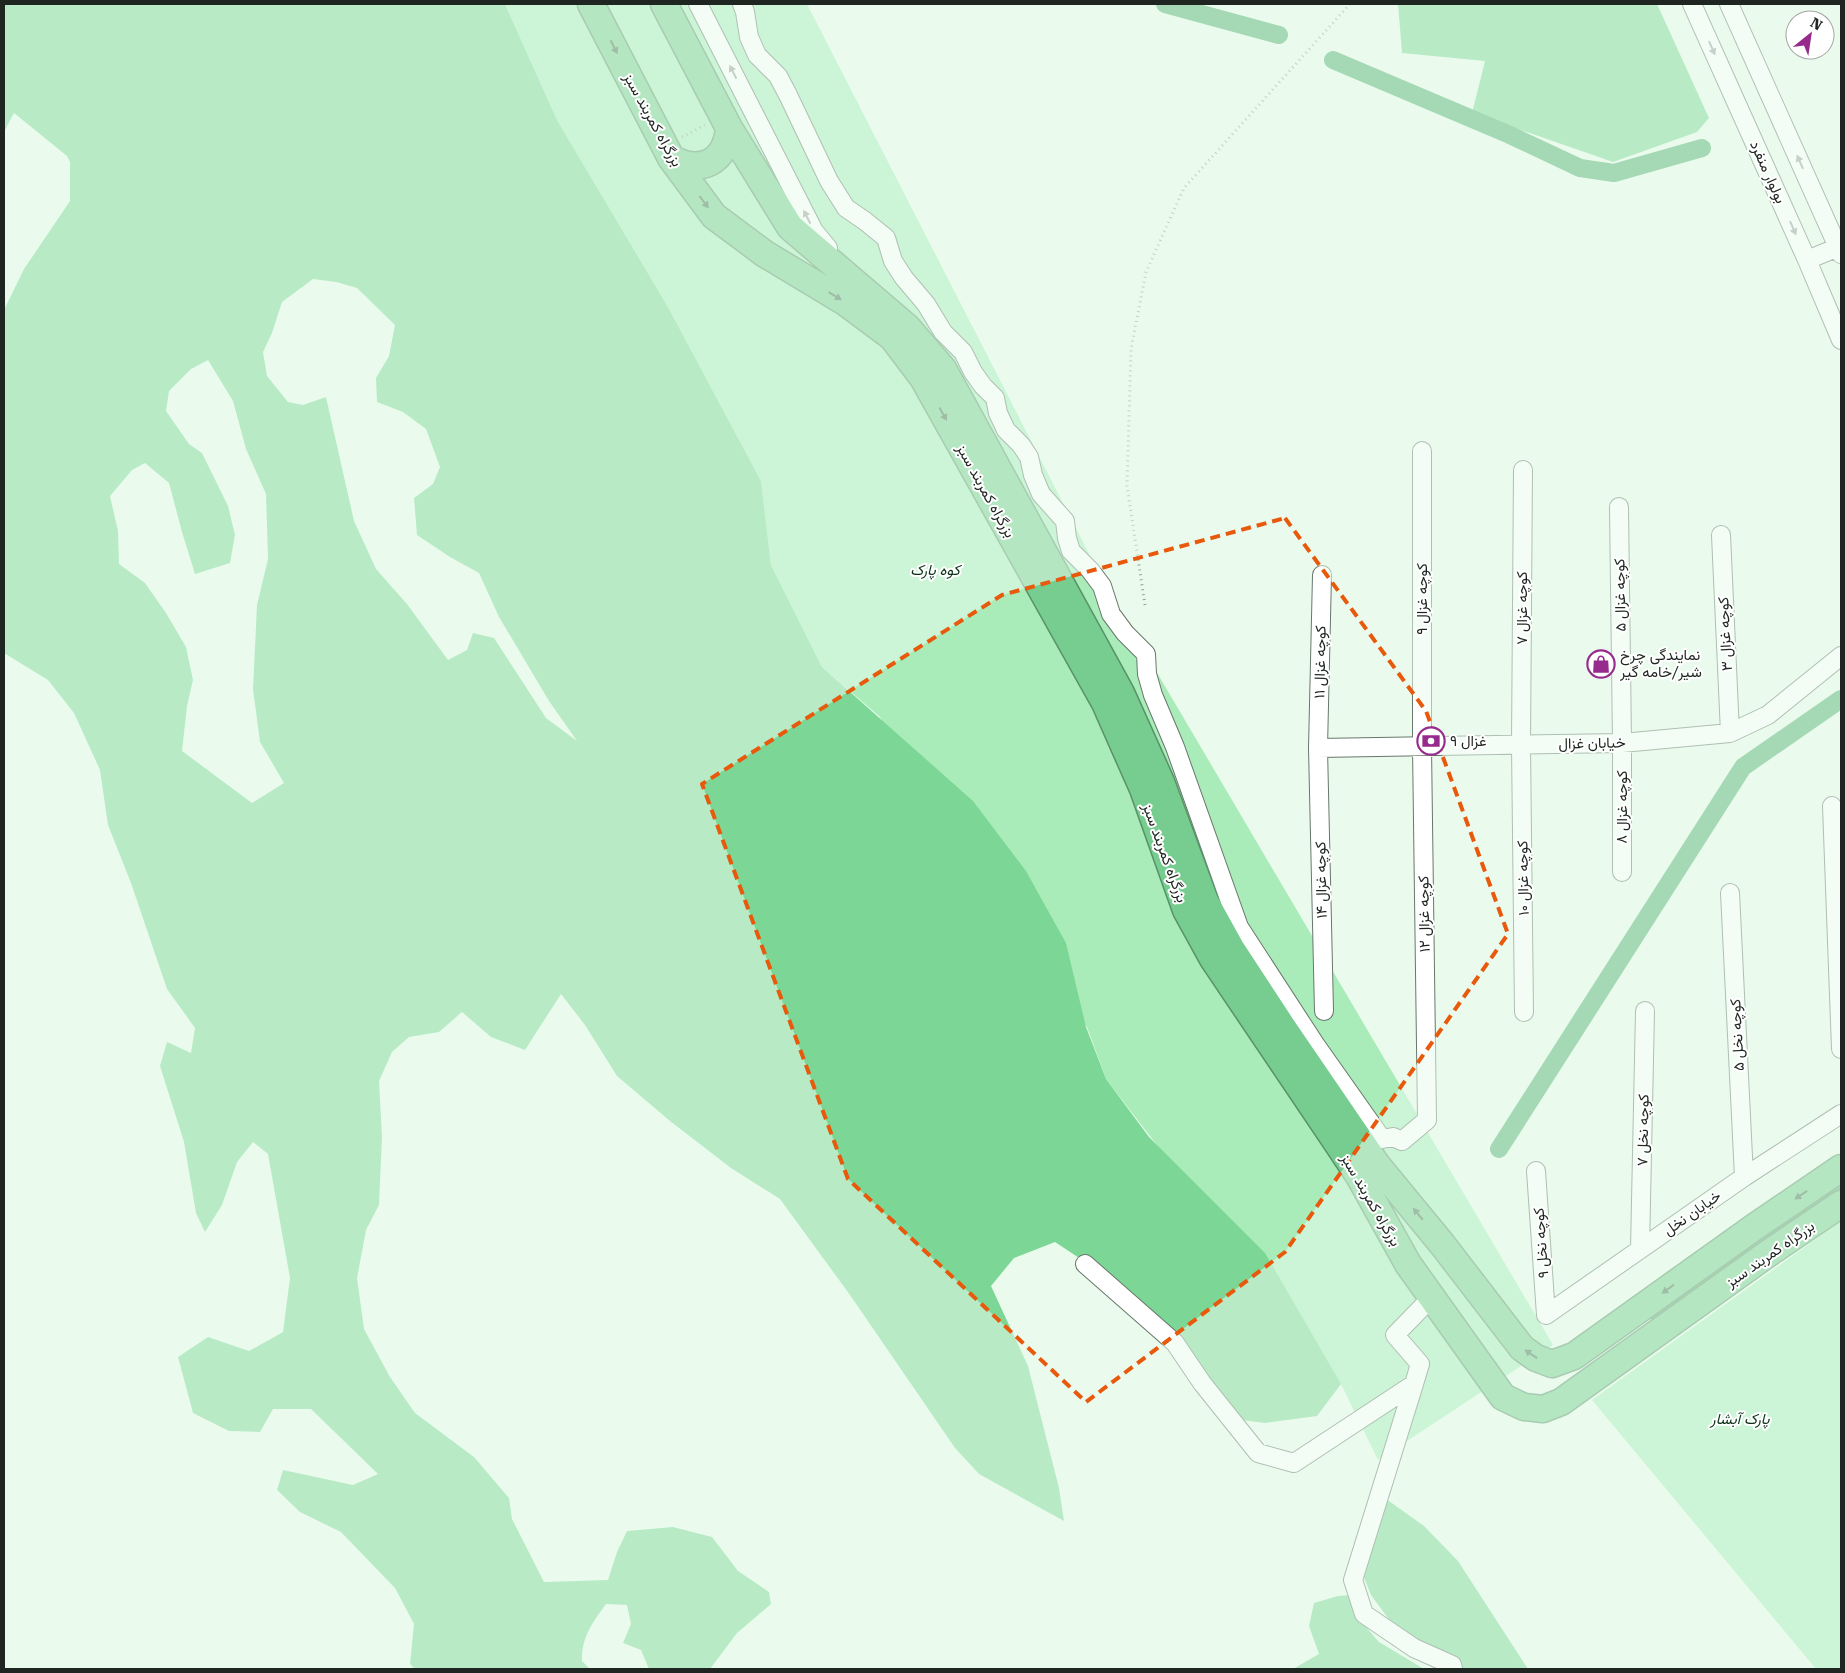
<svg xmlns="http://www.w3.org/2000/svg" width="1845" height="1673" font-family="'Roboto Serif',Vazirmatn,serif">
  <rect width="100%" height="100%" fill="#eafbed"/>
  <path fill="#a9ecba" d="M505,4h302l296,577 450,764 -175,115 -37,-76 -235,-305 -19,-52 -208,-311 -57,-49 -51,-102 -10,-84 -93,-174 -111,-187z
    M1841,1221v448h-25l-224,-269z"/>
  <path fill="#7cd796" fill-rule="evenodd" d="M4,4h501l52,116 111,187 93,174 10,84 51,102 151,134 53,70 40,72 20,84 20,52 43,58 116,116 76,131 -24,32 -52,7 -38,-5 -104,-131 -68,-45 -41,16 -23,28 37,80 31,122 5,33 -85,-47 -24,-26 -105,-153 -70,-96 -49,-31 -61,-47 -53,-45 -32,-51 -24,-31 -36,56 -34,-13 -29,-25 -23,20 -30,5 -17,15 -13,29 3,56 -3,68 -13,25 -9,48 7,51 26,48 25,36 59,44 35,41 3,21 32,63 64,-2 9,-28 10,-21 46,-4 39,10 26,34 31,21 2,12 -34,29 -27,36h-61l-8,-19 -18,-7 8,-19 -4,-19 -21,-1c-13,18 -25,34 -24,57l8,8h-175l-5,-5 4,-40 -19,-36 -54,-56 -41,-20 -23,-22 6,-20 70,15 25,-11 -67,-65h-38l-13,23 -31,-1 -36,-18 -15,-56 30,-20 41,14 34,-19 7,-54 -22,-124 -15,-12 -16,20 -15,43 -17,27 -9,-19 -12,-71 -24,-76 7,-24 24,11 4,-25 -28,-39 -36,-106 -23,-58 -8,-55 -26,-57 -26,-33 -44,-27v-343l20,-41 46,-68v-39l-3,-6 -53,-43 -10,19zM313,279l23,3 21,6 38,37 -6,31 -13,22 1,24 26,10 23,17 14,38 -7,17 -19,14 3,37 33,22 29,16 20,44 50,84 28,40 -31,-23 -52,-80 -21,-5 -6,17 -19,10 -41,-56 -31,-35 -22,-48 -28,-124 -23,8 -15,-3 -21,-26 -4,-24 9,-19 10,-31zM208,360l25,41 13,48 20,45 2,65 -11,46 -4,84 7,53 24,41 -32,20 -70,-52 5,-45 6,-26 -7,-33 -20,-34 -21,-30 -26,-19 -1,-33 -8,-35 22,-26 13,-7 24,20 13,49 13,42 35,-11 5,-28 -7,-29 -26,-53 -13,-9 -23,-33 3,-20 22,-22z
    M1398,4h259l52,114 -12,14 -84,30 -141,-49 13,-52 -83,-8z
    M1382,1496l42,30 34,35 70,108h-84l-48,-40 -25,-34 -10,-25z
    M1352,1595l14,32 13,15 45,27h-131l26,-15 -10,-28 5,-23 24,-7z"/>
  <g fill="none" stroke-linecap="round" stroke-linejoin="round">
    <path stroke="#53ae70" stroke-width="18" d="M1165,4l114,31
      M1333,60l177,75 70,33 34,5 88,-25
      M1499,1149l244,-382 98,-68
      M1658,1314l183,-129"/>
    <g stroke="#68776b" stroke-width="20">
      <path id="minor" d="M698,4l116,227 14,17
        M742,4l3,8 4,25 8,18 21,21 10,19 41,86 17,27 19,13 21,17 7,23 11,17 22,26 17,28 20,20 10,20 10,14 12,12 3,15 8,17 15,15 8,12 4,18 8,19 24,27 2,17 4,13 19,19 12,16 9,28 14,19 21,21 1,20 6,21 22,52 64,180 76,117 67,95 11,-2 9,4 25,-21 -5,-373v-296
        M1692,4l115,256 34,80
        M1729,4l112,250
        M1807,260l34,-14
        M1523,470l-2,275 3,267
        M1619,507l3,236v129
        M1721,535l9,198
        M1322,575l-4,173 6,263
        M1318,748l304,-5 108,-10 38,-18 73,-59
        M1832,806l9,243
        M1730,893l14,284
        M1536,1171l10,144
        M1640,1249l5,-238
        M1085,1264l90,79 27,40 56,70 36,10 120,-79 6,-20 -25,-29 37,-38
        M1546,1315l198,-138 97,-63
        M1414,1384l-61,196 11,34 50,34 38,17 1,4"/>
    </g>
    <g stroke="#589268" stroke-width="29">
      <path id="highway" d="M591,4l80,154 43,58 51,38 80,48 47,35 31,41 182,325 38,86 43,121 27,49 126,187 20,30 49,88 95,133 21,10 19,2 18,-7 205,-147 75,-51
        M664,4l65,124 61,99 117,100 36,42 178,324 40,89 44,119 26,47 51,78 95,139 65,79 80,104 14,10 16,6 22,-8 179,-128 88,-60
        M671,158c30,17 55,4 58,-30"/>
    </g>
    <path stroke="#94a196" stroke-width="3" stroke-dasharray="1 4" stroke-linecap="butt" d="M682,137l23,-12
      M1145,605l-18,-119 4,-137 15,-77 38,-84 166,-184"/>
    <use href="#minor" stroke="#fff" stroke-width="18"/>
    <use href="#highway" stroke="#77cc8f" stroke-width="26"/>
  </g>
  <defs><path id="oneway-solid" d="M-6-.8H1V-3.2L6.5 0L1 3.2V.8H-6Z" transform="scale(1.25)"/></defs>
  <g fill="#477152">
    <use href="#oneway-solid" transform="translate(614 47) rotate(63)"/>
    <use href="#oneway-solid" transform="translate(704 202) rotate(53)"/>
    <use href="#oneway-solid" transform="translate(835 296) rotate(31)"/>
    <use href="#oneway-solid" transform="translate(943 414) rotate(61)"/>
    <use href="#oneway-solid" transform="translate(1801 1195) rotate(146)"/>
    <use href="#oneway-solid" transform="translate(1418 1214) rotate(-130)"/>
    <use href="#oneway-solid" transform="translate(1668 1289) rotate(144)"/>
    <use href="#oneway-solid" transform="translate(1531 1354) rotate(-146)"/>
  </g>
  <g fill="#9a9d9b">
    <use href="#oneway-solid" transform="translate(1712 48) rotate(66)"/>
    <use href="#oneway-solid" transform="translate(733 72) rotate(-117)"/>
    <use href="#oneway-solid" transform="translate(1800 162) rotate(-114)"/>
    <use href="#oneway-solid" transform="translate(807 217) rotate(-117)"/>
    <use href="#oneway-solid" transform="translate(1793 228) rotate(66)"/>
  </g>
  <path d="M0 0H1845V1673H0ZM1285,518l141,193 82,223 -223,318 -199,150 -238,-223 -146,-395 300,-189z" fill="#eafbed" fill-opacity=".55" fill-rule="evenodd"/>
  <path fill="none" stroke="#e8590c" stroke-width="4" stroke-dasharray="10 6" stroke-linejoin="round" d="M1285,518l141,193 82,223 -223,318 -199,150 -238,-223 -146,-395 300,-189z"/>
  <defs>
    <g id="shop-ring" transform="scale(1.4375)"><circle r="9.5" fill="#fff" stroke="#962b8d" stroke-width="1.5"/><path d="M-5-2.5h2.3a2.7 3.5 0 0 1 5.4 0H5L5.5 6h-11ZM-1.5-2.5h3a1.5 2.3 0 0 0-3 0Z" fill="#962b8d"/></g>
    <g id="bank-ring" transform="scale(1.4375)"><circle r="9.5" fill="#fff" stroke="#962b8d" stroke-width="1.5"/><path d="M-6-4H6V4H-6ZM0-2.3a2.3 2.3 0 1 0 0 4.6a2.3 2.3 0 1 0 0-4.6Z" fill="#962b8d"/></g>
  </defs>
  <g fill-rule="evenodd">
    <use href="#shop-ring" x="1601" y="664"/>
    <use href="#bank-ring" x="1431" y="741"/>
  </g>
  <g text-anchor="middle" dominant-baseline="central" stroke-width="4" stroke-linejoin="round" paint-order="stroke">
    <g font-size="15" fill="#1f2621" stroke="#fff">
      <text transform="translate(653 120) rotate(61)">بزرگراه کمربند سبز</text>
      <text transform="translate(1768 172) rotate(66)">بولوار منفرد</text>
      <text transform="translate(986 491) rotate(61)">بزرگراه کمربند سبز</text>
      <text transform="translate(1620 595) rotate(-91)">کوچه غزال ۵</text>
      <text transform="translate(1422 599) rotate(-90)">کوچه غزال ۹</text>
      <text transform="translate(1522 608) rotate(-90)">کوچه غزال ۷</text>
      <text transform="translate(1725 634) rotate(-93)">کوچه غزال ۳</text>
      <text transform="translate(1320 662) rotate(-89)">کوچه غزال ۱۱</text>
      <text transform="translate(1592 743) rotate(-1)">خیابان غزال</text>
      <text transform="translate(1622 807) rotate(-90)">کوچه غزال ۸</text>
      <text transform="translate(1165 853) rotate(70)">بزرگراه کمربند سبز</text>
      <text transform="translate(1523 878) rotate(-91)">کوچه غزال ۱۰</text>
      <text transform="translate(1321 880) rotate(-91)">کوچه غزال ۱۴</text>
      <text transform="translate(1424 914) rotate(-91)">کوچه غزال ۱۲</text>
      <text transform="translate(1737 1035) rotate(-93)">کوچه نخل ۵</text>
      <text transform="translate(1643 1130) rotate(-89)">کوچه نخل ۷</text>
      <text transform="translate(1371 1200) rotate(60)">بزرگراه کمربند سبز</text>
      <text transform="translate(1692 1213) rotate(-35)">خیابان نخل</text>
      <text transform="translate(1541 1243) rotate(-94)">کوچه نخل ۹</text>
      <text transform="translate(1770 1254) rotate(-35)">بزرگراه کمربند سبز</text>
    </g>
    <g font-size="15" font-style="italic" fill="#0b3219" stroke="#fff">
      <text x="935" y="570">کوه پارک</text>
      <text x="1740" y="1419">پارک آبشار</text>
    </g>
    <g font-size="15" fill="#1f2621" stroke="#fff" text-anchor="start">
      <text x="1620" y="655">نمایندگی چرخ<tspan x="1620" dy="17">شیر/خامه گیر</tspan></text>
      <text x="1450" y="741">غزال ۹</text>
    </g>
  </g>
  <rect width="1845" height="1673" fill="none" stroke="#1f2621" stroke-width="10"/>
  <g transform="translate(1810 35) rotate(30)"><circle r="24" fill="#ffffff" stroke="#a5a8a6"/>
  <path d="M0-4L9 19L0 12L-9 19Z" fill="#962b8d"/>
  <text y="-8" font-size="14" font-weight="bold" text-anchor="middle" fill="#1f2621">N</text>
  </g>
</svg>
